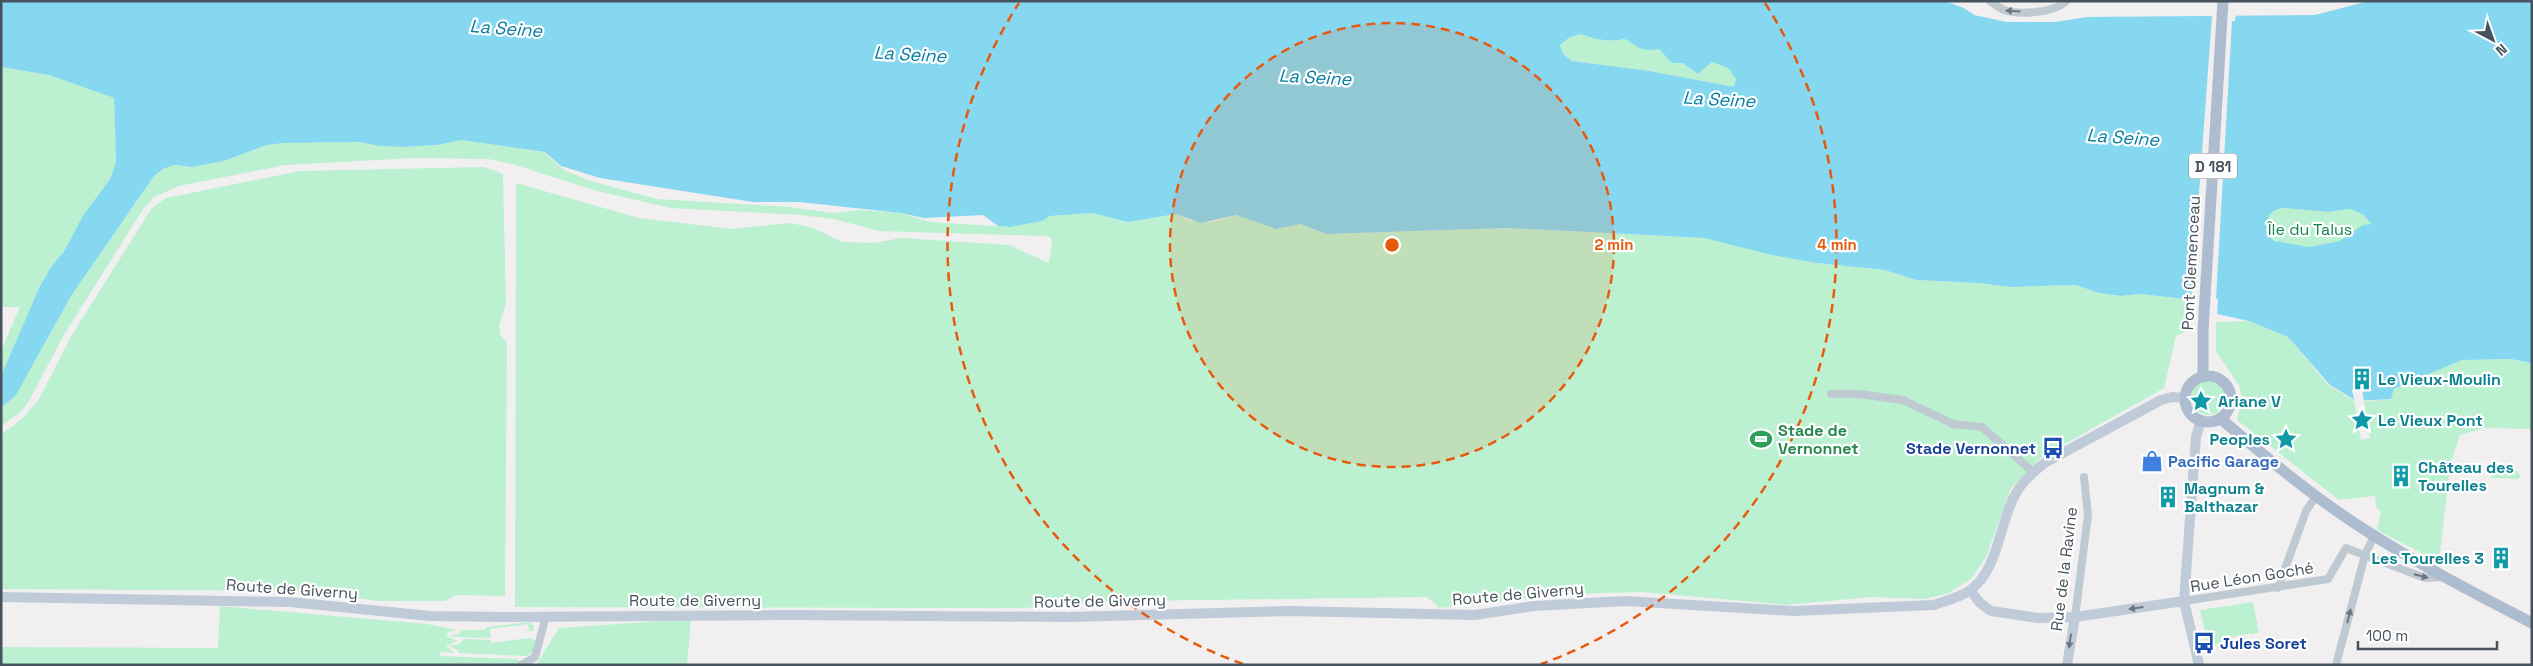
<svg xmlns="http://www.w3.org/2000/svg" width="2533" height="666" font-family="'Space Grotesk',sans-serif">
  <rect width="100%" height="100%" fill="#f1efef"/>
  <path fill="#bbf1d1" d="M1581,34c14,6 29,8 44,5 15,9 15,13 34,10l39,25 14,-12 16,6 8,11 -2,8 -84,-16 -78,-10 -9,-7 -3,-9 10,-8z
    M1,67l48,8 65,23 2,64 -6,17 -28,38 -17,33 -14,17 -12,21 -38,88v-25l19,-44h-19z
    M461,140l83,12 20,18 27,11 66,18 132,8 43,6 28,-3 41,3 29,9 80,5 32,-6 8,-5 42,-3 36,9 48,-8 15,7 22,1 23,-7 41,14 24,-5 25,10 181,-6 197,10 113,25 68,7 31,10 62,3 32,4 66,-2 23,8 22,3 19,-2 51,6 -2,30 -13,6 -12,52 -122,69 -31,31 -25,69 -15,22 -24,15 -23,5 -53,-2 -84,8 -145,-13 -74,2 -128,14 -13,-11 -292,4 -112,7 -508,-1 1,-424 123,35 92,11 58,-6 22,4 31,15 32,1 27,-5 108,7 40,18 3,-22 -2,-4 -9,-1 -162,-5 -45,-12 -34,-4 -129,-7 -74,-17 -85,-27 -24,-5 -73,-1 -130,7 -106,21 -25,11 -10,11 -79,125 -34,64 -9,14 -21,15v-18l15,-13 55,-99 83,-120 9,-7 11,-4 18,2 32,-6 43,-16 17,-2 75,-1 20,4 25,1 33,-2z
    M484,167l19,7 3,130 -7,21 1,10 7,8 -2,253 -48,-1 -12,6h-68l-64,-10 -312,-2v-154l22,-17 16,-19 34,-66 79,-125 14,-10 134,-27z
    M2283,208l45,4 22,-3 14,6 7,9c-13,4 -18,10 -30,17 -19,11 -57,8 -74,-6 -2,-14 1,-25 16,-27z
    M2249,321l39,16 40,48 26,16 7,39 9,-2 -6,-36 27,-3 3,-10 68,-29 49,-1 21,4v66l-47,-1 -25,7 -10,30 -11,97 -62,-32 4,-18 -5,-5 -1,-11 -36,4 -102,-80 5,-21 -2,-12 -24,-36v-29z
    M2191 398a17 17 0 1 1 34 0a17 17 0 1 1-34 0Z
    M2517,471l4,6 -4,2 -25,-1 -1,-4z
    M2253,602l6,31c-20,2 -36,3 -50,18l-9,-41z
    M220,606l207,18 30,6 -9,2 -2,4 11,5 -11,5 9,7 -16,-1 1,4 77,3 4,3 -2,3h-518v-18l217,1z
    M691,619l-4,46h-151l23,-37z
    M530,622l4,4 -1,5h-4l-1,-7 -38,5 1,9c-14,-1 -30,1 -42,-3l10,-1 2,-4h23l3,-3z
    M530,638l7,4 -4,10 -7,4 -67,-3 -1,-3 -9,-4 10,-2 5,-5 27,1v3z"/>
  <path fill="#86d8f0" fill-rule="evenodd" d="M1,1h1943l20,7 10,7 33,7h48l32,-5 228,-2 54,-14h163v362l-21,-4 -49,1 -68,29 -3,10 -35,2 -26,-16 -42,-48 -39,-16 -32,-7v-15l-24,1 -53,-6 -19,2 -22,-3 -23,-8 -66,2 -32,-4 -62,-3 -31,-10 -68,-7 -45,-8 -68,-17 -197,-10 -181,6 -25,-10 -25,5 -40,-14 -35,8 -25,-9 -48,8 -36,-9 -42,3 -8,5 -32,6 -12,-1 -15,-11 -59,3 -23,-5 -102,-11h-46l-153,-24 -39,-12 -16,-14 -84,-12 -24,5 -33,2 -25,-1 -20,-4 -75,1 -17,2 -43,16 -32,6 -18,-2 -11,4 -9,7 -83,120 -55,99 -15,13v-32l38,-88 12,-21 14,-17 17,-33 28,-38 6,-17 -2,-64 -65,-23 -48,-8zM1581,34c14,6 29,8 44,5 15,9 15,13 34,10l13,14h10l16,11 14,-12 16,6 8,11 -2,8 -84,-16 -78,-10 -9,-7 -3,-9 10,-8zM2283,208l45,4 22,-3 14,6 7,9 -8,1 -23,16 -31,6 -34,-6 -8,-6c-2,-14 1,-25 16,-27z"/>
  <path fill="#f1efef" d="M2209,14h27l-1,7h-3l-16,277 2,1 -1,18 -3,-2 1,-14 -24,2 21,-287z
    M2362,388l2,14v2l-9,-1 -3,-13z"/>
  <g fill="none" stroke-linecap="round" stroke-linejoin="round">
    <path stroke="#bec9d2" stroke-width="8" d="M1990,1c4,3 9,7 14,9 15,5 51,3 62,-9
      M1831,394h28l44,6 50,24 29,3 51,45
      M2278,588l28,-77 10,-15
      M2184,601l144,-22 18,-31 79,30 18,-1
      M2075,617l13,-102 -4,-38
      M521,665l14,-8 11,-41
      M2336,665l29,-110 9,-19"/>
    <path stroke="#c0cbd9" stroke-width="10" d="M1970,590l10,13 11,8 47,7 37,-1 109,-16
      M1,597l289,5 140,14 75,1 284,-2 281,2 219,-6 186,4 59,-9 91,-5 168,10 141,-6c12,-4 24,-7 35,-14 30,-21 30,-67 46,-96 7,-14 19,-24 31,-33l115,-62 11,-3 13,1
      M2067,665l8,-48
      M2199,665l-15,-64 12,-164 5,-17"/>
    <path stroke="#adbdcf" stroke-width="11" d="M2185 399a23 23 0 1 1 46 0a23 23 0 1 1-46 0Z
      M2203,377v-47l20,-329
      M2220,418c45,39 92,78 142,110 54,35 112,65 170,95"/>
  </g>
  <defs><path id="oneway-solid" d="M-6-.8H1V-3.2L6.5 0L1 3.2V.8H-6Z" transform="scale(1.25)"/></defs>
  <g fill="#6a7680">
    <use href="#oneway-solid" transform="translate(2013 11) rotate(-176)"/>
    <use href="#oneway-solid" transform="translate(2421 576) rotate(14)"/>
    <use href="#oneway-solid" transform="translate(2349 616) rotate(-76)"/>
  </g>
  <g fill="#6b7682">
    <use href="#oneway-solid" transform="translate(2136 608) rotate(172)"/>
    <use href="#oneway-solid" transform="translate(2070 641) rotate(98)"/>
  </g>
  <circle cx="1392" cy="245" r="222" fill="#e8590c" fill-opacity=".12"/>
  <g fill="none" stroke="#e8590c" stroke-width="2.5" stroke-dasharray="9 6">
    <circle cx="1392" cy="245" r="222"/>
    <path d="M1243 664A445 445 0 0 1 1019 3M1765 3A445 445 0 0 1 1541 664"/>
  </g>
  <defs>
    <g id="building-bare" transform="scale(1.725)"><path d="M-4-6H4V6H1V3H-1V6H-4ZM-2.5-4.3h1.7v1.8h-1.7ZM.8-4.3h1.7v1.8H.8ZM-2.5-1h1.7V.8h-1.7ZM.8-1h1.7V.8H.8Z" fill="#0f9aa8" stroke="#fff" stroke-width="2.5" paint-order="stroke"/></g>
    <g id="sight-bare" transform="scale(1.725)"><path d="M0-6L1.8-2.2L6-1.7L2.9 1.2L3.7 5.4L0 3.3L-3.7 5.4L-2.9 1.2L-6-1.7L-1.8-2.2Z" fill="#0f9aa8" stroke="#fff" stroke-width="2.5" paint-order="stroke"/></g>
    <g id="stadium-bare" transform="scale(1.725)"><path d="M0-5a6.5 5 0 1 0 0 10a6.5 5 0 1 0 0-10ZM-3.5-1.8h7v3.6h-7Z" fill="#2e9e5b" stroke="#fff" stroke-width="2.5" paint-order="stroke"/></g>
    <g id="bus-bare" transform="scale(1.725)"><path d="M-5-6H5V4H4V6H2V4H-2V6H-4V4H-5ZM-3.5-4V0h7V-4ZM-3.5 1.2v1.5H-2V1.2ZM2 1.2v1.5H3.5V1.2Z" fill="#1a4fb4" stroke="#fff" stroke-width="2.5" paint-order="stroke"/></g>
    <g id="shop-bare" transform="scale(1.725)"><path d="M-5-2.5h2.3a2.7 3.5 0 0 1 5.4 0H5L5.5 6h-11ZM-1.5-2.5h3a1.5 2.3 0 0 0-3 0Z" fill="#3f7fe0" stroke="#fff" stroke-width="2.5" paint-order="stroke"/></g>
  </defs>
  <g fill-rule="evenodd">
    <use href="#building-bare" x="2362" y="379"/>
    <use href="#sight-bare" x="2201" y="401"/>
    <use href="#sight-bare" x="2362" y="420"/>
    <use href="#stadium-bare" x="1761" y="439"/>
    <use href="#sight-bare" x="2286" y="439"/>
    <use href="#bus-bare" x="2053" y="448"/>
    <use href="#shop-bare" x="2152" y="461"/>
    <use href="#building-bare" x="2401" y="476"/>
    <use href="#building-bare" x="2168" y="497"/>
    <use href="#building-bare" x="2501" y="558"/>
    <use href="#bus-bare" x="2204" y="643"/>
  </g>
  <g text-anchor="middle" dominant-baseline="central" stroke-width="4.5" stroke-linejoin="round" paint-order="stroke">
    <rect fill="#fff" stroke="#7e868e" stroke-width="1" x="2189" y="153.5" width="48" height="25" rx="4"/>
    <g font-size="15" font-weight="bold" fill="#46525d">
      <text x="2213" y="166">D 181</text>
    </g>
    <g font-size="16" fill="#12834d" stroke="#fff">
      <text x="2310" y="229">Île du Talus</text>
    </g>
    <g font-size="16" fill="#46525d" stroke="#fff">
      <text transform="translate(2191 263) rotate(-87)">Pont Clemenceau</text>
      <text transform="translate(2064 569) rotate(-83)">Rue de la Ravine</text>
      <text transform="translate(2252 577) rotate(-9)">Rue Léon Goché</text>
      <text transform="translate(292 589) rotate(4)">Route de Giverny</text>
      <text transform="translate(1518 594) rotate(-5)">Route de Giverny</text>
      <text x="695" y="600">Route de Giverny</text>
      <text transform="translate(1100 601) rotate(-1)">Route de Giverny</text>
    </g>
    <g font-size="16" font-weight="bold" fill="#0d838f" stroke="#fff" text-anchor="start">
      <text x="2378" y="379">Le Vieux-Moulin</text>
      <text x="2218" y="401">Ariane V</text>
      <text x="2378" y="420">Le Vieux Pont</text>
      <text x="2270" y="439" text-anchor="end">Peoples</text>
      <text x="2418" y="467">Château des<tspan x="2418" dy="18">Tourelles</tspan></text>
      <text x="2184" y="488">Magnum &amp;<tspan x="2184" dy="18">Balthazar</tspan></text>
      <text x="2484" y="558" text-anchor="end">Les Tourelles 3</text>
    </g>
    <g font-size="16" font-weight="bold" fill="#27864d" stroke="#fff" text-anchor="start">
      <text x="1778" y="430">Stade de<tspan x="1778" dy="18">Vernonnet</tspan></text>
    </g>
    <g font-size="16" font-weight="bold" fill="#164399" stroke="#fff" text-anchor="end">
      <text x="2036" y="448">Stade Vernonnet</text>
      <text x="2220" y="643" text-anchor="start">Jules Soret</text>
    </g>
    <g font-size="16" font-weight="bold" fill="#366cbe" stroke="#fff" text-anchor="start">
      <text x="2168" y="461">Pacific Garage</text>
    </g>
    <g font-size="18" font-style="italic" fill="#067da1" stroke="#fff">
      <text transform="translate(506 28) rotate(4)">La Seine</text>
      <text transform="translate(910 54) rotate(3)">La Seine</text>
      <text transform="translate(1315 77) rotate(3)">La Seine</text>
      <text transform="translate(1719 99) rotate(3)">La Seine</text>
      <text transform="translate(2123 137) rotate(4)">La Seine</text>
    </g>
  </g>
  <circle cx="1392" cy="245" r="8" fill="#e8590c" stroke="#fff" stroke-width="2.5"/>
  <g font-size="15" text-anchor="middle" font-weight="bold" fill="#e8590c" stroke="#fff" stroke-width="4.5" stroke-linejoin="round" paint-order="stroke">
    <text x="1614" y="250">2 min</text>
    <text x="1837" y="250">4 min</text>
  </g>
  <rect width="2533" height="666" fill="none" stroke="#46525d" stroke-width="5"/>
  <g transform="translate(2493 40) rotate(139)" stroke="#ffffff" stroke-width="4" paint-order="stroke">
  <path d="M0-4L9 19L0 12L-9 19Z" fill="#46525d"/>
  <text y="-8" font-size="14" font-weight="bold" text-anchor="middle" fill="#46525d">N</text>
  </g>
  <path d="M2358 641v8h139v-8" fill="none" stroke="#46525d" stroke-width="2.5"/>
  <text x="2366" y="641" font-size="15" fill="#46525d" stroke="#ffffff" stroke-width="4" paint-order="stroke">100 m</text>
</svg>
